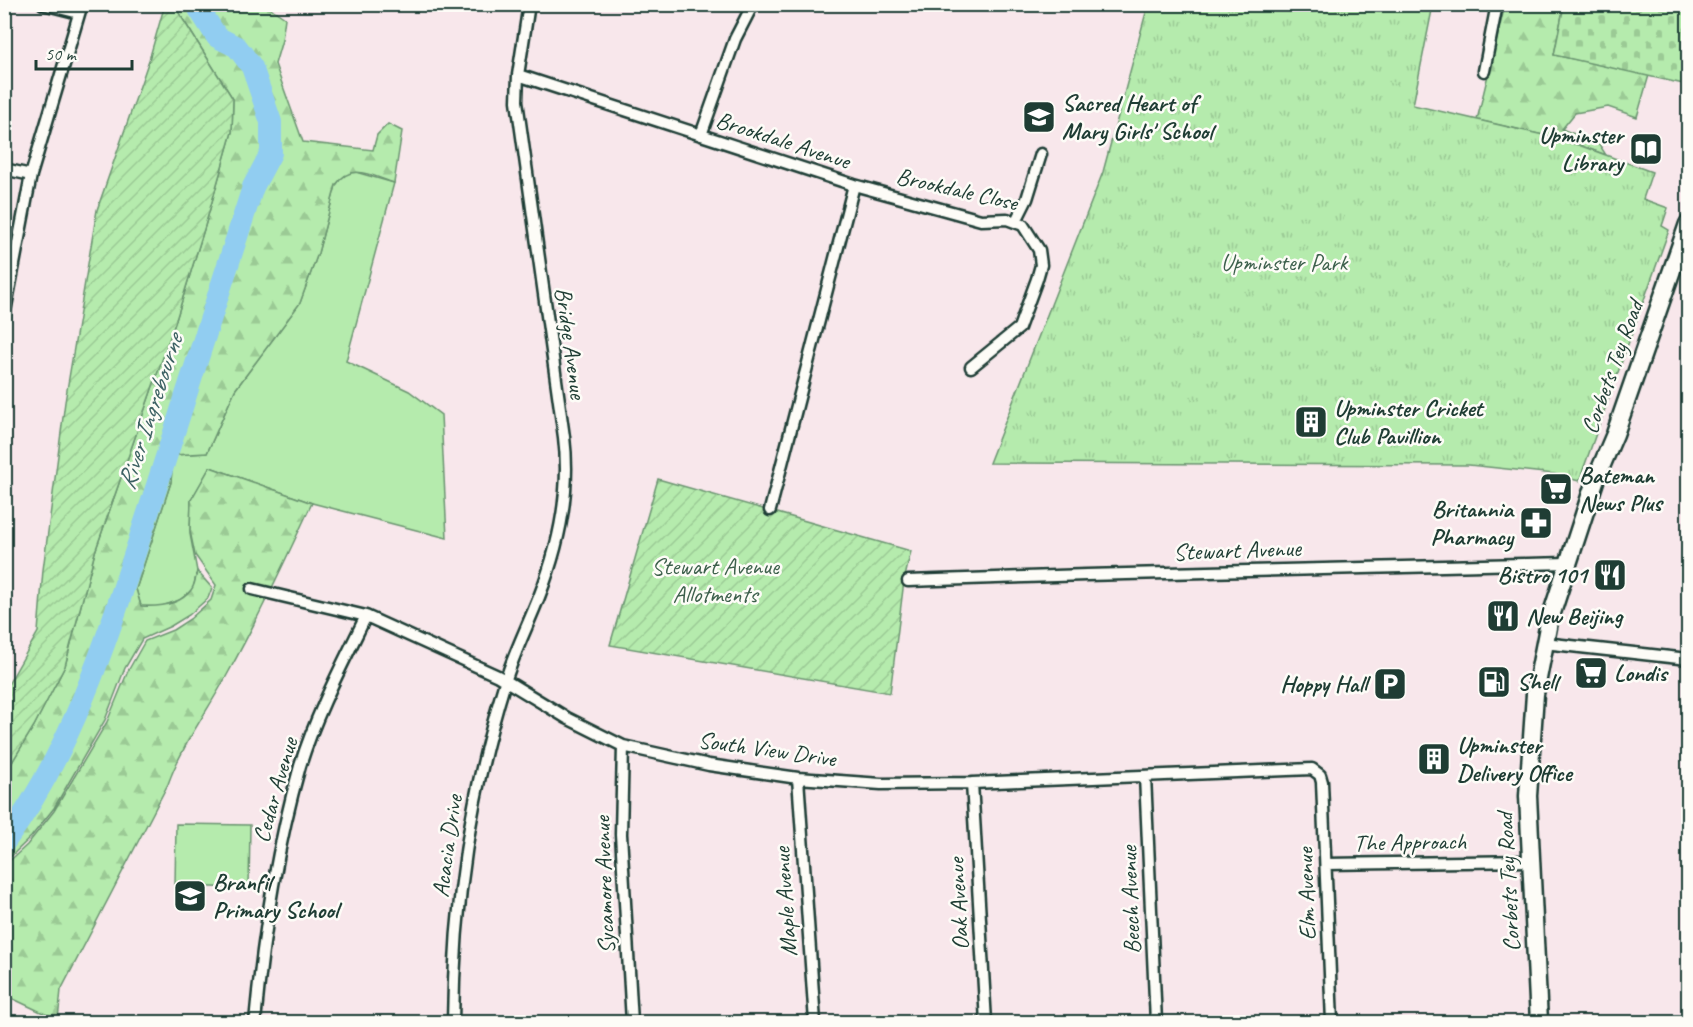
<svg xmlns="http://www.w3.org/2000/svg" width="1693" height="1027" font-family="Caveat,sans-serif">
  <defs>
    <pattern id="forest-firs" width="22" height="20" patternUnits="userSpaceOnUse" patternTransform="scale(1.5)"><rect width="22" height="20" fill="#b5ebad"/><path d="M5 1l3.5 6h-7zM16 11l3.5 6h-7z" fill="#9bca95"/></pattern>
    <pattern id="cemetery-stones" width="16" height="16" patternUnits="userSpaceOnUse" patternTransform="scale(1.5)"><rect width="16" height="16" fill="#b5ebad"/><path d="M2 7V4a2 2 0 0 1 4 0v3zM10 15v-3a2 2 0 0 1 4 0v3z" fill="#9bca95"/></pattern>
    <pattern id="park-tufts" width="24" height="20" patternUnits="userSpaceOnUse" patternTransform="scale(1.5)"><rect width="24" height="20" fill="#b5ebad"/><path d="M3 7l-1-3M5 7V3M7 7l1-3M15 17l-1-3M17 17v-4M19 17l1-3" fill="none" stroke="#9bca95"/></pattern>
    <pattern id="garden-furrows" width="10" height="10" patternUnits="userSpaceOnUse" patternTransform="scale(1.5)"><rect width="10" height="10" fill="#b5ebad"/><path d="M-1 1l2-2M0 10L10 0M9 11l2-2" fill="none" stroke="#9bca95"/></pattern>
  </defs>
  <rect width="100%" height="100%" fill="#f8e7eb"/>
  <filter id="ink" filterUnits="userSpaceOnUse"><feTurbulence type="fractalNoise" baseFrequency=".0167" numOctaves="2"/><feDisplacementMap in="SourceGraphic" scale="12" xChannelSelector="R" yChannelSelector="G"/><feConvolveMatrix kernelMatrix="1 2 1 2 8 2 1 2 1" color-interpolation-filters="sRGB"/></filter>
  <g filter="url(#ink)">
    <path fill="#b5ebad" stroke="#6a9470" stroke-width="1.5" d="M352,171l42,12 -48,178 63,30 32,24 6,123 -135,-35 -102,-36 -19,34 -1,33 7,37 -4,18 -13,11 -21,7 -18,-1 -5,-17 35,-107 2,-27 34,-2 28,-63 65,-87 18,-50 18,-68 7,-10z
      M176,824l74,1 -1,63 -74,-2z"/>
    <path fill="url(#forest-firs)" stroke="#6a9470" stroke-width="1.5" d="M174,5h92l19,13 -3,22 -7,24 28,78 70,8 4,-15 11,-11 14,7 -8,52c-22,-7 -43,-21 -58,2l-18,68 -18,50 -65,87 -28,63 -34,2 -2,27 -35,107 5,17c18,1 39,-1 50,-16 4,-5 5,-13 6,-19l15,17 -4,10 -19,17 -18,11 -29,13 -17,29 -20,52 -51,88 -23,29 -26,25 -1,-87 30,-49 31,-60 30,-114 81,-232 29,-94 27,-94 1,-33z
      M1505,5h59l-10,50 95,20 -12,42 -29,-10 -33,6 -13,16 37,15 7,11 -41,-15 -88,-20z
      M210,467l102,36c-27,58 -54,116 -85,172 -20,37 -45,70 -59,109l-107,206 -3,30 -53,-25 -1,-129 23,-21 27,-34 53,-89 21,-51 17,-30 28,-11 17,-11 21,-19 5,-15 -21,-30 -5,-24 1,-31z"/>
    <path fill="url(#cemetery-stones)" stroke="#6a9470" stroke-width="1.5" d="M1564,5h124v80l-134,-30z"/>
    <path fill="url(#park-tufts)" stroke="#6a9470" stroke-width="1.5" d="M1148,5h285l-20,100 152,35 87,32 -9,27 25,9 -6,18 7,4 -90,251 -25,-7 -85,-9 -480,-2 114,-291z"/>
    <path fill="url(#garden-furrows)" stroke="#6a9470" stroke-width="1.5" d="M165,4l9,1 59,94 -1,33 -27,94 -29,94 -81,232 -30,114 -31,60 -29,48v-84l33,-58 5,-62 22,-168 32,-192 52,-150z
      M658,479l253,72 -7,30 -14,112 -280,-48z"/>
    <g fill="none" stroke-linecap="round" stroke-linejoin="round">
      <path stroke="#91cdf1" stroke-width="22" d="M4,843c73,-99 108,-221 146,-336 34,-107 69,-213 103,-320l18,-34v-31l-19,-55 -15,-20 -20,-10 -18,-28v-5"/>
      <g stroke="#1f3d34" stroke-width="15">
        <path id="street" d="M43,4l36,9
          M1484,71l13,-67
          M518,75l336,110 127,35 26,-1 16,6 16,25 2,15 -4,14 -18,49 -48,39
          M701,135l34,-96 18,-35
          M4,169l27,6
          M1016,221l11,-22 14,-45
          M4,317l27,-142 51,-171
          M770,510l84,-325
          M908,581l178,-6 482,-12
          M252,589l114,27 132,60 69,42 56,28 86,19 89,13 83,6 91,-1 340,-14 8,6 2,7 10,240
          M1544,643l144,16
          M623,746l-2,88 11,188
          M1145,776l11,246
          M798,778l17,244
          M972,783l14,239
          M1326,864l205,-3
          M255,1022c8,-86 21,-172 45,-256 16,-52 42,-101 66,-150
          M453,1022c1,-119 17,-226 52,-340 9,-29 23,-57 34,-85 20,-51 32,-105 25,-160l-47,-336 1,-26 11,-71"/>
      </g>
      <g stroke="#1f3d34" stroke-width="21">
        <path id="secondary" d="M1539,1022l-11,-226 7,-102 14,-72 46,-141 20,-47 73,-210"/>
      </g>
      <use href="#street" stroke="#fdfcf7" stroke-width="10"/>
      <use href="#secondary" stroke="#fdfcf7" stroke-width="16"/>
    </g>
  </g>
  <defs>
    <g id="school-square" transform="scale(1.725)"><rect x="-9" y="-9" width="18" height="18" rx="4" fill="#1f3d34" stroke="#fdfcf7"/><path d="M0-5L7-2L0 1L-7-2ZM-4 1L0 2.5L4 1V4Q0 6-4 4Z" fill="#fff"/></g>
    <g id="library-square" transform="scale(1.725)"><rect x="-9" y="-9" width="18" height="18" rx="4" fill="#1f3d34" stroke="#fdfcf7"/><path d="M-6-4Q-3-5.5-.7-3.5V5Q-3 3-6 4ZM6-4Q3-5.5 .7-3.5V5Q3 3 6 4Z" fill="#fff"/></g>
    <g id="building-square" transform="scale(1.725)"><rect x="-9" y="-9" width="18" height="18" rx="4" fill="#1f3d34" stroke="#fdfcf7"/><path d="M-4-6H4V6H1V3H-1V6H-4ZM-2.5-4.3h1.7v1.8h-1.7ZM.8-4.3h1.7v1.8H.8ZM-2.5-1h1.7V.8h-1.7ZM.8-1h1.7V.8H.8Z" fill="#fff"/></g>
    <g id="supermarket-square" transform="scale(1.725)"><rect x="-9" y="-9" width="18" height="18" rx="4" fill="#1f3d34" stroke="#fdfcf7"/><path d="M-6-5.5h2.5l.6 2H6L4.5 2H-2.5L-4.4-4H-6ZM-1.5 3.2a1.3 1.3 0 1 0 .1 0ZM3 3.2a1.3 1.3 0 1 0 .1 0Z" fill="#fff"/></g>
    <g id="pharmacy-square" transform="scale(1.725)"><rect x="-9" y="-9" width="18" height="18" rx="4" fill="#1f3d34" stroke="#fdfcf7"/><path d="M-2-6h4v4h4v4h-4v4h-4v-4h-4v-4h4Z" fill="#fff"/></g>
    <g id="restaurant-square" transform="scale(1.725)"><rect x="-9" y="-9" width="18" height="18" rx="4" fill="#1f3d34" stroke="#fdfcf7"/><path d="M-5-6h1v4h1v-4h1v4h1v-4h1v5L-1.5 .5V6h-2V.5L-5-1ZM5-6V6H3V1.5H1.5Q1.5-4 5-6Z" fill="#fff"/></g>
    <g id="fuel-square" transform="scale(1.725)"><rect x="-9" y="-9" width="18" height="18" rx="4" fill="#1f3d34" stroke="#fdfcf7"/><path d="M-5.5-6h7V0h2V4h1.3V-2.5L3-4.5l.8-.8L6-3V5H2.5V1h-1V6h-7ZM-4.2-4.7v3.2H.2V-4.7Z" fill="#fff"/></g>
    <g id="parking-square" transform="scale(1.725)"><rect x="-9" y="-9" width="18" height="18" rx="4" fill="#1f3d34" stroke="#fdfcf7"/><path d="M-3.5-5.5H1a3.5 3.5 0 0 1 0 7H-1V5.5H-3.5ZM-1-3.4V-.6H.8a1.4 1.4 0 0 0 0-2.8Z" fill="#fff"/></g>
  </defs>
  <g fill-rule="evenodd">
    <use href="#school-square" x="1039" y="117"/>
    <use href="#library-square" x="1646" y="149"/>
    <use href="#building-square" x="1311" y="422"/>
    <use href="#supermarket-square" x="1556" y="489"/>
    <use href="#pharmacy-square" x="1536" y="523"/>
    <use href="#restaurant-square" x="1610" y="575"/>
    <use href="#restaurant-square" x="1503" y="616"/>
    <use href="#supermarket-square" x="1591" y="673"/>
    <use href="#fuel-square" x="1494" y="682"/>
    <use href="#parking-square" x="1390" y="684"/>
    <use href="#building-square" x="1434" y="759"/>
    <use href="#school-square" x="190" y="896"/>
  </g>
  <g text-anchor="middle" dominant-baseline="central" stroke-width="5" stroke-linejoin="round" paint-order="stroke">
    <g font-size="24" font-weight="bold" fill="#1f3d34" stroke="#fdfcf7" text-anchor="start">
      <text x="1062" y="103">Sacred Heart of<tspan x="1062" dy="28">Mary Girls' School</tspan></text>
      <text x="1623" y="135" text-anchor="end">Upminster<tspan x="1623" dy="28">Library</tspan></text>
      <text x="1334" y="408">Upminster Cricket<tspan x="1334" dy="28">Club Pavillion</tspan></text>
      <text x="1579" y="475">Bateman<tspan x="1579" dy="28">News Plus</tspan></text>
      <text x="1513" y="509" text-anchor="end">Britannia<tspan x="1513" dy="28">Pharmacy</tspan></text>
      <text x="1587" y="575" text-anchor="end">Bistro 101</text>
      <text x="1526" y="616">New Beijing</text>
      <text x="1614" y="673">Londis</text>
      <text x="1517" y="682">Shell</text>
      <text x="1367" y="684" text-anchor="end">Hoppy Hall</text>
      <text x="1457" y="745">Upminster<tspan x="1457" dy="28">Delivery Office</tspan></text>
      <text x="213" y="882">Branfil<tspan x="213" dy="28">Primary School</tspan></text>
    </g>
    <g font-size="24" fill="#1f3d34" stroke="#fdfcf7">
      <text transform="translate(783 140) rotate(18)">Brookdale Avenue</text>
      <text transform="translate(957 189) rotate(13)">Brookdale Close</text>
      <text transform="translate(571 343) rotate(82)">Bridge Avenue</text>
      <text transform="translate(1612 367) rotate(-70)">Corbets Tey Road</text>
      <text transform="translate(1237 550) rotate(-2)">Stewart Avenue</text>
      <text transform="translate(767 749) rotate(8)">South View Drive</text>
      <text transform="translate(275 790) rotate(-74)">Cedar Avenue</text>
      <text transform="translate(1410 842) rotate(-1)">The Approach</text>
      <text transform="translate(447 846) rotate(-82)">Acacia Drive</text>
      <text transform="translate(1508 882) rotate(-93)">Corbets Tey Road</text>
      <text transform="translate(604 885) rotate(-92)">Sycamore Avenue</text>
      <text transform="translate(1306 894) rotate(-92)">Elm Avenue</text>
      <text transform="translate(1130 900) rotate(-92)">Beech Avenue</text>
      <text transform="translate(785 902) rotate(-94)">Maple Avenue</text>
      <text transform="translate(958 904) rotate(-93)">Oak Avenue</text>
    </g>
    <g font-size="24" fill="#3d604c" stroke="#fdfcf7">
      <text x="1284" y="262">Upminster Park</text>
      <text x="715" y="566">Stewart Avenue<tspan x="715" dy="28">Allotments</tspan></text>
    </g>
    <g font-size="26" font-style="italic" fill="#3c6163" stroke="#fdfcf7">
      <text transform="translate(150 412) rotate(-72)">River Ingrebourne</text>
    </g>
  </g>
  <rect width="1693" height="1027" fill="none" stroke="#fdfcf7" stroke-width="24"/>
  <rect x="12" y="12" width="1669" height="1003" fill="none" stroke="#1f3d34" stroke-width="2" filter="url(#ink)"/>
  <path d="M36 60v9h96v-9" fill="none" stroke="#1f3d34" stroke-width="3"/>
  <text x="45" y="60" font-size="18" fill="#1f3d34" stroke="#fdfcf7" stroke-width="4.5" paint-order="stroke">50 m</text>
</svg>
